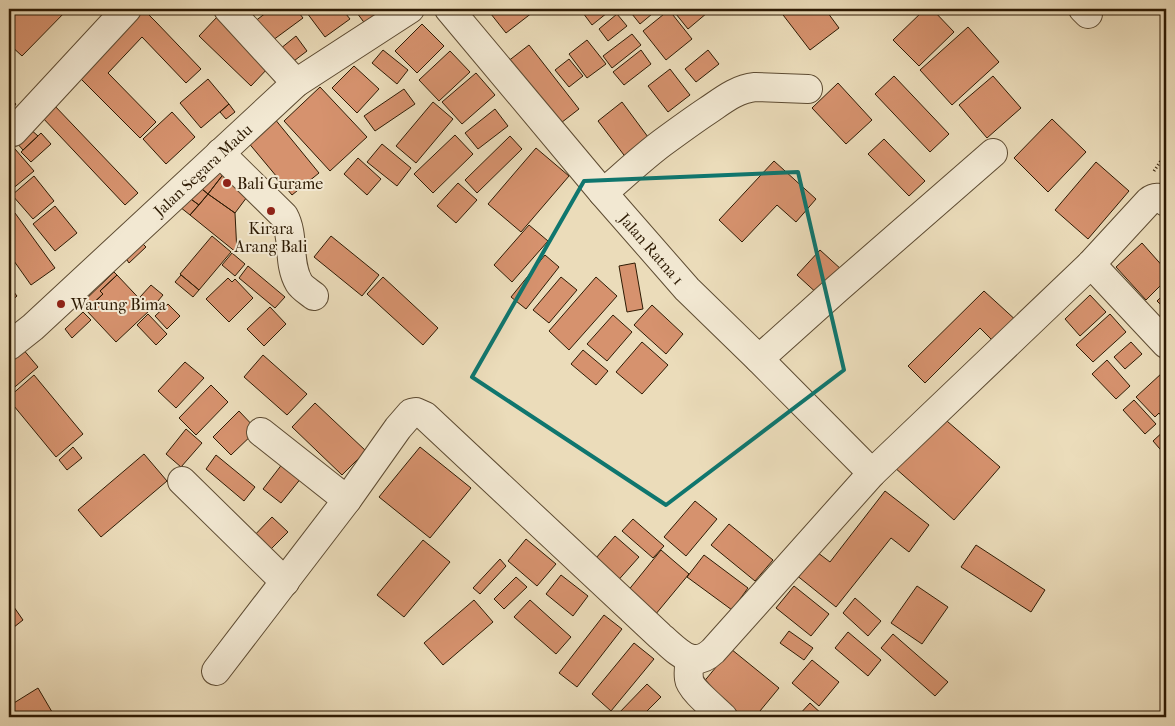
<svg xmlns="http://www.w3.org/2000/svg" width="1175" height="726" font-family="'IM FELL French Canon',serif">
  <rect width="100%" height="100%" fill="#ebdcba"/>
  <filter id="stains"><feTurbulence type="fractalNoise" baseFrequency=".004" numOctaves="4"/><feColorMatrix values="0 0 0 0 .2 0 0 0 0 .09 0 0 0 0 .02 0 0 0 .5 -.17"/></filter>
  <radialGradient id="worn" r=".72"><stop offset=".6" stop-color="#630" stop-opacity="0"/><stop offset="1" stop-color="#630" stop-opacity=".3"/></radialGradient>
  <path fill="#d6926e" stroke="#2e1b04" d="M17,9h51l-46,47 -13,-12v-27z
    M141,9h2l13,13 45,47 -15,14 -44,-46 -34,36 48,49 -16,16 -62,-62z
    M271,9h25l7,9 -34,25 -15,-21z
    M304,9h38l8,10 -25,18z
    M354,9h27l2,3 -17,13z
    M487,9h50l-31,24z
    M580,9h32l-20,16z
    M628,9h20l4,5 -12,10z
    M672,9h32l3,4 -19,16z
    M783,9h42l14,19 -29,22 -30,-39z
    M925,9h7l22,23 -35,34 -26,-26z
    M669,10l23,29 -26,21 -23,-29z
    M617,14l10,12 -19,15 -9,-12z
    M218,16l52,50 -19,20 -52,-50z
    M422,24l22,22 -27,27 -22,-22z
    M968,27l31,35 -47,43 -32,-35z
    M632,34l9,11 -29,23 -9,-12z
    M296,36l11,15 -21,16 -11,-14z
    M587,40l19,24 -19,14 -18,-24z
    M529,45l50,64 -22,17 -50,-64z
    M383,50l25,20 -11,14 -25,-21z
    M641,50l10,14 -27,21 -11,-13z
    M708,50l11,14 -23,18 -11,-13z
    M450,51l20,21 -31,29 -20,-21z
    M569,59l14,17 -14,11 -14,-17z
    M354,66l25,23 -22,24 -25,-25z
    M670,69l20,26 -22,17 -20,-26z
    M476,73l19,22 -33,29 -20,-22z
    M894,76l55,58 -19,18 -55,-58z
    M993,76l28,32 -34,30 -28,-33z
    M208,79l21,25 -28,24 -21,-25z
    M838,83l34,37 -26,24 -34,-36z
    M320,87l47,50 -37,34 -46,-50z
    M404,89l11,15 -40,27 -11,-15z
    M9,99l7,5 -7,9z
    M433,102l20,17 -37,44 -20,-17z
    M622,102l29,39 -24,18 -29,-38z
    M53,104l85,89 -13,12 -84,-89z
    M229,104l6,8 -9,7 -6,-7z
    M495,109l13,17 -30,23 -13,-16z
    M172,112l23,25 -29,27 -23,-25z
    M274,118l45,55 -27,22 -45,-54z
    M1052,119l34,33 -38,40 -34,-34z
    M29,128l9,8 -15,14 -8,-9z
    M41,133l10,11 -20,18 -10,-10z
    M455,135l18,19 -40,39 -19,-19z
    M510,136l12,13 -45,44 -12,-13z
    M884,139l41,42 -16,15 -41,-42z
    M382,144l29,24 -14,18 -30,-24z
    M536,148l33,28 -48,56 -33,-28z
    M15,149l19,22 -23,19 -2,-3v-33z
    M358,158l23,21 -14,16 -23,-21z
    M774,161l42,38 -20,23 -19,-17 -35,37 -23,-22z
    M1096,162l33,29 -41,48 -33,-29z
    M215,164l10,8 -17,22 -10,-8z
    M225,172l25,21 -15,20 -27,-19z
    M34,176l20,25 -21,18 -21,-24z
    M194,182l14,12 -9,11 -11,-8z
    M458,183l19,17 -21,23 -19,-17z
    M208,194l27,19 2,40 -47,-38z
    M188,197l11,8 -9,10 -10,-8z
    M55,206l22,27 -22,18 -22,-27z
    M15,213l40,55 -24,17 -22,-31v-36z
    M529,225l19,16 -36,41 -18,-17z
    M212,236l19,16 -32,38 -19,-16z
    M331,236l48,39 -17,21 -48,-39z
    M141,242l5,5 -17,16 -4,-6z
    M1142,243l24,27v10l-20,20 -30,-33z
    M820,250l22,20 -22,26 -23,-21z
    M232,253l13,11 -10,12 -13,-11z
    M545,255l14,12 -33,42 -15,-12z
    M635,263l8,46 -16,3 -8,-46z
    M248,266l37,31 -10,11 -36,-30z
    M114,272l3,3 -17,16 3,3 -17,16 -5,-6z
    M117,275l33,35 -34,32 -30,-32 17,-16 -3,-3z
    M181,275l18,15 -6,7 -18,-15z
    M383,277l55,51 -15,17 -56,-51z
    M561,277l16,13 -28,33 -16,-13z
    M596,277l21,19 -48,54 -20,-19z
    M228,278l4,4 3,-3 18,19 -24,24 -23,-23z
    M151,285l12,10 -11,13 -12,-11z
    M9,286l8,10 -8,7z
    M984,291l35,32 -21,23 -18,-18 -55,55 -17,-17z
    M1166,292v18l-9,-9z
    M1090,295l16,17 -26,24 -15,-17z
    M168,304l12,12 -13,13 -12,-13z
    M652,305l31,29 -17,20 -32,-29z
    M270,307l16,17 -22,22 -17,-17z
    M83,312l8,8 -19,18 -7,-9z
    M148,314l19,20 -11,11 -19,-20z
    M1110,314l16,18 -33,30 -17,-17z
    M613,315l19,17 -25,29 -20,-17z
    M642,342l26,23 -26,29 -26,-22z
    M1131,342l11,12 -17,15 -11,-12z
    M22,348l16,19 -29,25v-33z
    M583,350l25,21 -12,14 -25,-21z
    M263,355l44,39 -20,21 -43,-38z
    M1107,360l23,26 -14,13 -24,-25z
    M185,362l19,16 -28,30 -18,-17z
    M1162,373l4,4v36l-4,4 -3,-4 -4,4 -19,-20z
    M34,375l49,59 -27,23 -47,-57v-3z
    M211,385l17,17 -32,33 -17,-17z
    M1134,400l22,24 -11,10 -22,-24z
    M315,403l51,48 -24,24 -50,-48z
    M239,411l18,19 -26,25 -18,-18z
    M940,415l60,52 -46,53 -60,-53z
    M186,429l16,14 -21,24 -15,-13z
    M1166,429v27l-13,-15z
    M73,447l9,11 -15,12 -8,-10z
    M420,447l51,41 -41,50 -51,-41z
    M144,454l23,27 -66,56 -23,-27z
    M216,455l39,32 -11,14 -38,-32z
    M283,463l19,14 -21,26 -18,-14z
    M885,491l44,34 -20,27 -18,-14 -55,69 -46,-37 19,-24 21,16z
    M695,501l22,18 -31,37 -22,-19z
    M272,517l16,15 -23,23 -15,-15z
    M633,519l31,27 -11,12 -31,-27z
    M729,524l44,36 -18,21 -44,-36z
    M615,536l24,21 -25,28 -24,-20z
    M526,539l30,25 -19,22 -29,-25z
    M423,540l27,22 -46,55 -27,-22z
    M976,545l69,45 -14,22 -70,-45z
    M661,550l28,24 -34,41 -28,-23z
    M704,555l44,33 -16,22 -45,-33z
    M500,559l6,7 -26,28 -7,-6z
    M561,575l27,21 -15,20 -27,-22z
    M516,577l11,10 -23,22 -10,-10z
    M794,586l35,28 -18,22 -35,-28z
    M917,586l31,21 -26,37 -31,-21z
    M855,598l26,23 -13,15 -25,-23z
    M9,600l14,20 -14,11z
    M474,600l19,22 -50,43 -19,-22z
    M530,600l41,37 -15,17 -42,-37z
    M604,615l18,14 -45,58 -18,-14z
    M789,631l24,17 -9,12 -24,-17z
    M848,632l33,28 -13,16 -33,-28z
    M893,634l55,48 -13,14 -54,-48z
    M634,643l20,16 -43,52 -19,-17z
    M731,649l48,39 -24,29h-11l-42,-33z
    M812,660l27,22 -20,24 -27,-23z
    M647,684l14,13 -20,20h-21l-3,-2z
    M38,688l17,29h-44l-2,-4v-7z
    M810,703l15,14h-28z
    M765,711l7,6h-13z"/>
  <g fill="none" stroke-linecap="round" stroke-linejoin="round">
    <g stroke="#5d4b32" stroke-width="30">
      <g id="minor">
        <path d="M228,9l68,74"/>
        <path id="s1" d="M449,9l154,184 84,96 72,70 113,114"/>
        <path d="M1083,9l5,5"/>
        <path d="M13,132l114,-123"/>
        <path d="M220,153l64,63c11,20 3,47 15,67 3,5 10,9 15,13"/>
        <path d="M603,193c20,-17 39,-35 59,-50 15,-11 30,-22 45,-32 15,-10 29,-22 48,-24l53,2"/>
        <path d="M1091,264l75,80"/>
        <path id="s2" d="M9,346l24,-19 263,-244 114,-74"/>
        <path d="M759,359l78,-70 156,-136"/>
        <path d="M261,432l86,68"/>
        <path d="M182,481l103,101"/>
        <path d="M690,659c-1,6 -2,13 -1,20 1,10 26,30 34,38"/>
        <path d="M216,671l131,-171 51,-72 13,-15 5,-1 9,4 235,220c17,14 32,35 53,15l159,-178 219,-209 58,-63c6,-5 11,-4 17,1"/>
      </g>
    </g>
    <path stroke="#2e1b04" stroke-width="3" stroke-dasharray="1 2.5" stroke-linecap="butt" d="M1154,171l12,-18"/>
    <use href="#minor" stroke="#f2e8d2" stroke-width="28"/>
  </g>
  <path fill="none" stroke="#0f766e" stroke-width="4" stroke-linejoin="round" d="M798,172l46,198 -178,135 -194,-128 112,-196z"/>
  <g fill="#8f2418" stroke="#f2e8d2" stroke-width="2">
    <circle cx="227" cy="183" r="5"/>
    <circle cx="271" cy="211" r="5"/>
    <circle cx="61" cy="304" r="5"/>
  </g>
  <g text-anchor="middle" dominant-baseline="central" stroke-width="4" stroke-linejoin="round" paint-order="stroke">
    <g font-size="16" fill="#2e1b04" stroke="#f2e8d2">
      <text stroke="none"><textPath href="#s2" startOffset="262">Jalan Segara Madu</textPath></text>
      <text stroke="none"><textPath href="#s1" startOffset="314">Jalan Ratna 1</textPath></text>
    </g>
    <g font-size="16" fill="#2e1b04" stroke="#f2e8d2" text-anchor="start">
      <text x="237" y="183">Bali Gurame</text>
      <text x="271" y="228" text-anchor="middle">Kirara<tspan x="271" dy="18">Arang Bali</tspan></text>
      <text x="71" y="304">Warung Bima</text>
    </g>
  </g>
  <rect width="1175" height="726" fill="none" stroke="#ebdcba" stroke-width="30"/>
  <rect x="10" y="10" width="1155" height="706" fill="none" stroke="#2e1b04" stroke-width="2.5"/>
  <rect x="15" y="15" width="1145" height="696" fill="none" stroke="#2e1b04"/>
  <rect width="100%" height="100%" filter="url(#stains)"/>
  <rect width="100%" height="100%" fill="url(#worn)"/>
</svg>
